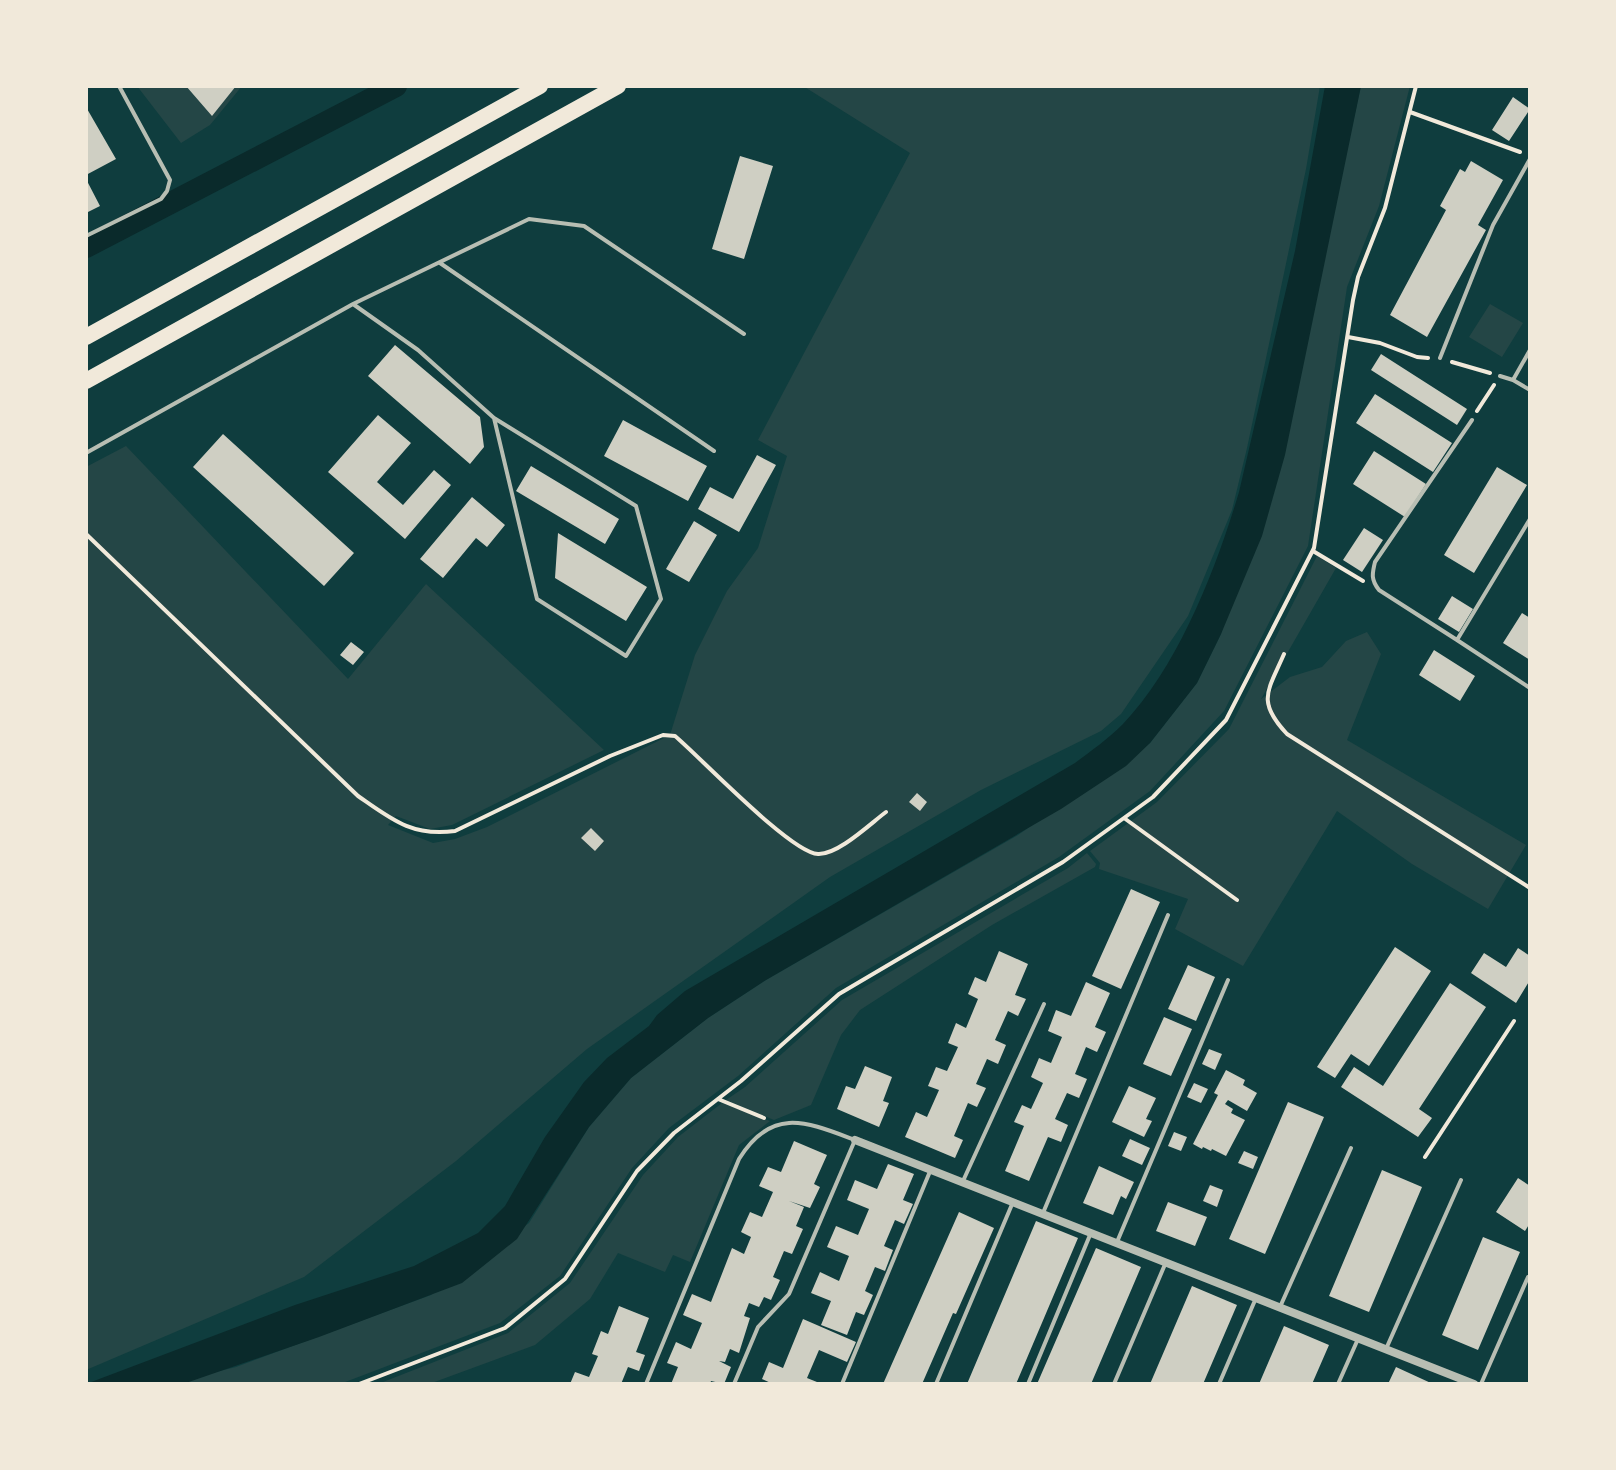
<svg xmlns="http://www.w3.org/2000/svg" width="1616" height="1470" font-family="'IBM Plex Sans',sans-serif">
  <rect width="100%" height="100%" fill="#0f3d3e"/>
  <path fill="#244646" d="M137,86h105l-32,39 -29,18z
    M803,86h517l-14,83 -59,279 -15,62 -44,106 -67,98 -20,17 -120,59 -151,87 -243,172 -131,112 -152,116 -218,93v-903l40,-21 222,233 78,-95 178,166 -152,75 -22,4 -34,-13 -8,9 45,18 22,-4 32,-12 183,-92 25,-80 32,-64 31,-43 29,-92 -29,-16 152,-287z
    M1361,86h49l-31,120 -32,81 -39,259 -84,165 -74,80 -91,66 -223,131 -98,88 -69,52 -37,40 -72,108 -60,47 -160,61h-157l20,-9 33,-8 195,-72 98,-72 60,-96 42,-49 77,-60 58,-38 252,-145 132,-92 47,-60 24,-49 110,-412z
    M1490,304l33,19 -21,34 -33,-20z
    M1317,556l19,12 -75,131 29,-22 32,-10 24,-26 21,-9 14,22 -34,86 179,105 -38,64 -76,-45 -75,-53 -94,155 -68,-37 13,-30 -89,-30 1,-6 -10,-12 67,-49 72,-73z
    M1087,853l9,11 -1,3 -103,58 -132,85 -19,25 -30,70 -37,15 -48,-20 19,-13 97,-87 226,-132z
    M722,1103l48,18 -31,24 -49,117 -17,-7 -8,17 -47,-19 -28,46 -55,46 -106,39h-51l130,-51 62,-50 73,-108 35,-38z"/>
  <path fill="#0a2a2b" d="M1325,86h36l-76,369 -23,81 -41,98 -24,49 -47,60 -24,23 -65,43 -295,171 -58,38 -77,60 -42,49 -72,112 -55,44 -143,54 -136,47h-97l209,-79 119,-39 64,-33 27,-27 40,-69 39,-55 23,-24 42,-32 8,-11 28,-24 390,-228c16,-12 33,-24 48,-39 56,-59 93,-155 116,-232l56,-241z"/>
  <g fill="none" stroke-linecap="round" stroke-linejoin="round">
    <path stroke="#0a2a2b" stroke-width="22" d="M86,247l310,-161"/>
  </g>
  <path fill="#cfcfc3" d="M186,86h50l-24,30z
    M1513,97l17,12 -21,32 -17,-11z
    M86,107l30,52 -30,16z
    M740,156l33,10 -29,93 -32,-10z
    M1471,161l32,19 -25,45 8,5 -59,107 -37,-22 56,-105 -6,-4 20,-37 5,3z
    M86,179l14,27 -14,7z
    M395,345l85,72 4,30 -14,17 -102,-88z
    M1381,354l86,55 -10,16 -86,-55z
    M1375,394l77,49 -19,29 -77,-49z
    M378,415l33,28 -34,39 26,23 31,-35 17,15 -46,54 -77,-67z
    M623,420l84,46 -19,35 -84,-45z
    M223,434l131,119 -30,33 -131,-119z
    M1374,451l52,33 -21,33 -52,-33z
    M757,455l19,10 -37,67 -41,-23 12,-22 23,12z
    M531,466l88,53 -14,25 -89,-53z
    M1497,467l30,18 -53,88 -30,-18z
    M472,497l33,28 -18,22 -11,-9 -33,40 -23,-19z
    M694,521l23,14 -28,47 -23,-13z
    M1364,528l19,12 -21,32 -19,-12z
    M558,533l89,54 -21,34 -71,-43z
    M1452,596l21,13 -14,23 -21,-13z
    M1522,613l8,5v42l-27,-17z
    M351,642l13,10 -11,13 -13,-10z
    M1434,650l41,26 -15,25 -41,-26z
    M917,793l10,9 -7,9 -11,-9z
    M591,828l13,13 -9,10 -14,-13z
    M1131,889l29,13 -39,87 -29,-13z
    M1395,947l36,24 -62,95 -18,-12 -16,24 -18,-11z
    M1518,948l12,8v24l-14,23 -45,-30 13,-20 22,14z
    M999,951l29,13 -13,31 11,4 -8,17 -10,-5 -13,29 11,5 -8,19 -11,-5 -11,25 10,4 -9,19 -9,-4 -14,33 9,4 -8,18 -50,-21 11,-25 11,5 12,-27 -11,-4 8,-19 11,4 11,-24 -10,-4 8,-20 10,5 12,-29 -10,-5 7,-17 11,5z
    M1188,965l27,12 -19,44 -28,-12z
    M1086,982l24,11 -15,34 11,5 -9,20 -11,-5 -11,27 12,5 -8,19 -12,-5 -12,26 13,6 -7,17 -13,-5 -19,44 -24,-10 19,-45 -10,-4 8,-17 9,4 12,-26 -12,-6 8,-19 12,5 11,-26 -14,-6 8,-21 15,6z
    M1450,983l36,24 -67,102 13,9 -14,19 -77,-50 13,-20 29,19z
    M1164,1017l28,12 -21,47 -28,-12z
    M1209,1049l13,5 -7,16 -13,-6z
    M865,1066l27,11 -9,24 6,2 -10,24 -42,-18 9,-23 9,3z
    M1226,1070l19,10 -2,5 14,8 -10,18 -19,-11 -3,4 8,5 -2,4 14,7 -19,36 -14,-7 -1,2 -8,-4 -1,2 -9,-5 25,-49 -4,-2z
    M1194,1083l14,6 -7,14 -14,-6z
    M1129,1086l27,12 -10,21 6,2 -8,16 -32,-15z
    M1288,1102l36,15 -59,137 -36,-15z
    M1174,1132l13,5 -6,14 -13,-5z
    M1130,1139l20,9 -8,17 -20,-9z
    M794,1141l33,14 -13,29 6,3 -10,21 -21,-7 15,6 -8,19 7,3 -11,25 -8,-3 -11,26 7,3 -9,20 -7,-3 -5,10 -10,-4 -5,13 6,2 -11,35 -9,-4 -5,13 -6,-1 12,6 -7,17 -13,-3 -1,3h-39l7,-17 -11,-4 9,-21 15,7 11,-26 -19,-8 9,-21 19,8 21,-54 12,6 7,-17 -10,-5 9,-20 12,5 11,-25 -14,-6 9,-19 13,5z
    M1244,1151l14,6 -5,12 -15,-6z
    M888,1164l26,10 -11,26 10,4 -9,20 -9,-4 -11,26 9,4 -8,21 -10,-4 -10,24 8,4 -9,20 -8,-3 -9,23 -26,-10 10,-24 -20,-8 9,-21 19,9 10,-25 -22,-9 9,-21 22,9 11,-26 -22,-9 8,-20 22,9z
    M1099,1166l35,16 -8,17 -5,-3 -8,19 -30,-12z
    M1382,1170l40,17 -53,125 -40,-16z
    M1518,1178l12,8v37l-5,8 -29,-19z
    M1210,1185l13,5 -6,17 -14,-6z
    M1168,1202l39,15 -12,29 -39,-15z
    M959,1212l35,16 -38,86 -3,-1 -31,71h-39z
    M1036,1221l42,17 -62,146h-49z
    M1483,1237l37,15 -42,98 -36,-15z
    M1096,1248l45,19 -50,117h-54z
    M1192,1286l45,19 -34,79h-53z
    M619,1306l30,12 -13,34 9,3 -6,16 -11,-4 -7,17h-51l5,-12 14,5 9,-21 -6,-2 9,-23 7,3z
    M803,1319l53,23 -9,20 -28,-12 -12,28 15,6h-49l-11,-5 7,-17 14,6z
    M1284,1326l45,19 -17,39h-53z
    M1396,1367l37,17h-45z"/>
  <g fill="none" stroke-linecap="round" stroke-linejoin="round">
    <path stroke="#f1e9da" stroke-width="4" d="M1410,112l110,40
      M1348,337l32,6 37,14 11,1
      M1452,362l38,11
      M1477,411l17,-26
      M86,534l272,262c33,23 54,41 97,35l155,-75 53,-21 12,1c26,22 116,117 143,118 20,1 53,-31 68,-42
      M1313,551l50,30
      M1284,654c-16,37 -28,47 3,80l243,154
      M1124,818l113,82
      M718,1099l46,19
      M1425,1157l89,-136
      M359,1384l146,-56 60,-49 72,-108 37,-38 67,-52 98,-87 224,-132 90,-65 73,-77 88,-172 39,-248 5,-23 27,-69 31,-122"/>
    <path stroke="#b8beb3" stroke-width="4" d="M86,236l75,-37 6,-8 3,-11 -51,-94
      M440,263l274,188
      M353,304l65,46 76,68 142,88 25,93 -35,57 -89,-57 -43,-181
      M1440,358l53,-133 37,-66
      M1500,376l13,4 17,10
      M1513,380l17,-30
      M86,453l267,-149 176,-85 55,7 160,108
      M1530,519l-73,121 73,48
      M1457,640l-78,-50c-8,-10 -7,-16 -4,-28l97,-142
      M963,1181l81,-177
      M1043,1213l125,-298
      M1117,1242l111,-262
      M1280,1307l71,-159
      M1386,1349l75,-169
      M646,1384l93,-225c33,-53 68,-37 116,-19l-66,154 -31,33 -24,57
      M842,1384l89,-215
      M936,1384l77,-182
      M1028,1384l62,-149
      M1114,1384l52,-122
      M1219,1384l37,-86
      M1338,1384l20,-45
      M1481,1384l47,-107"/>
    <path stroke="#b8beb3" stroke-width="8" d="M855,1140l619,244"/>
    <path stroke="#f1e9da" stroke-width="16" d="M86,337l454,-251
      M86,381l532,-295"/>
  </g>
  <rect width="1616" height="1470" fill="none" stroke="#f1e9da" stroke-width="176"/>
</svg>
